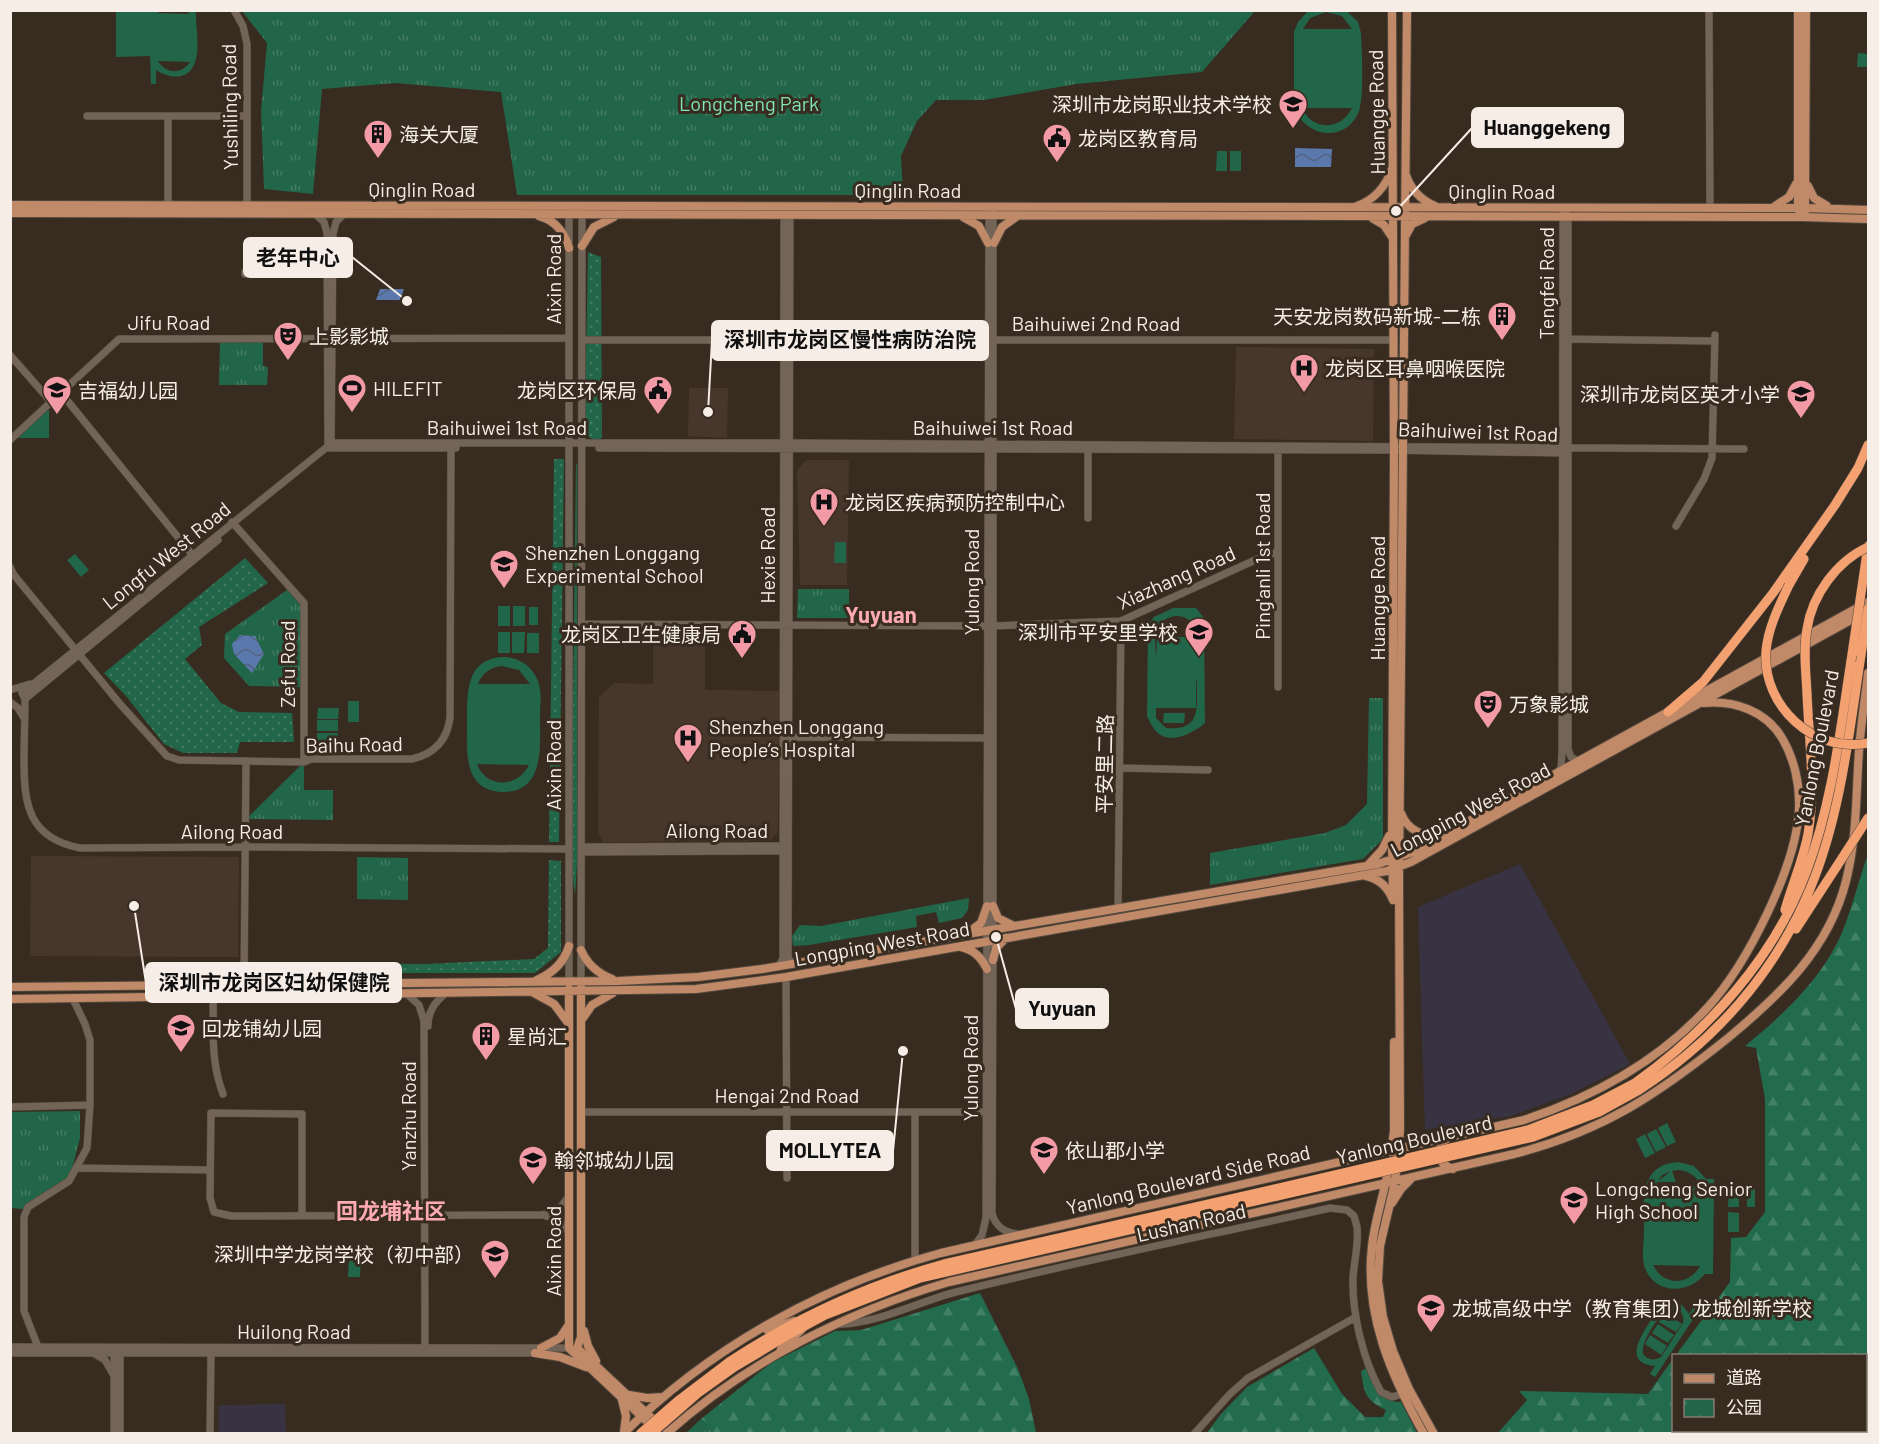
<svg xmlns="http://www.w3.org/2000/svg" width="1879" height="1444" font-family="Barlow,'Noto Sans SC',sans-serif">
  <defs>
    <pattern id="grass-dots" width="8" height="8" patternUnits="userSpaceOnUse" patternTransform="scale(1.5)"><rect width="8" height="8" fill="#226649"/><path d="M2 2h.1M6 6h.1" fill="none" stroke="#437c63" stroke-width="1.8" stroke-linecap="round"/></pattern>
    <pattern id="forest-firs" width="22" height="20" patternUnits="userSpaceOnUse" patternTransform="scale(1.5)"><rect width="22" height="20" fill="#226c4d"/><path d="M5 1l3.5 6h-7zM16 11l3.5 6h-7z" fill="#438167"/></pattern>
    <pattern id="park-tufts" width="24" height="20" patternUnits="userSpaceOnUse" patternTransform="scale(1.5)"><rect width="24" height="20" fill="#226649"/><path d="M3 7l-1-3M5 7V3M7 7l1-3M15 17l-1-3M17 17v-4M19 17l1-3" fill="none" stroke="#437c63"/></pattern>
    <pattern id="water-waves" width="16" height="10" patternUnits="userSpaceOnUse" patternTransform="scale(1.5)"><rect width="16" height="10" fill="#5b78ad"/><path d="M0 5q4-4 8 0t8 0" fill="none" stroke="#53627e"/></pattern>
  </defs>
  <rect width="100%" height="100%" fill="#382c20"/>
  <path fill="#383343" d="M1520,864l110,200 -59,30 -60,22 -86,14 -7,-223z
    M285,1404l1,29h-67v-28z"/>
  <path fill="#47362c" d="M1236,347l138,2 -1,92 -139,-2z
    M689,388h39l-1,50 -39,-2z
    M806,460h43l-2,125h-47l-3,-115z
    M653,638l52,1v51l74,1 -1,141 -9,9 -166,1 -5,-10 1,-135 15,-14 39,1z
    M31,856l208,1 -1,100 -208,-1z"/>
  <path fill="url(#grass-dots)" d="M588,252l13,5 1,180 -4,6 -10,-7 -3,-20z
    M554,459h10l-5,383h-10z
    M576,464h1v400l-2,31 -4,-31z
    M245,558l23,25 -69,44 3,18 -17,14 36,44 18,9 53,1 2,29h-54l-3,11h-54l-19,-9 -38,-48 -22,-23z
    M549,860l12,1v91l-26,21h-272l-9,-6 -2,-4 173,1 109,-5 14,-11z"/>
  <path fill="url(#forest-firs)" d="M1868,854v579l-371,1 30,-34 -8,-9 129,3 25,-35 1,71h192v-74l-190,-1 54,-73 1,-44 15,-1 19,-25v-113l-9,-51 -11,-2c38,-31 79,-69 98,-116 10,-25 16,-51 25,-76z
    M980,1293l38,76 11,30 7,34 -320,1 -15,-15 70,-56 64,-32 26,-1z
    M1314,1348l28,46 23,23h18l3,-7c-21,-10 -22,-17 -25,-39l9,-5 8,22 12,13 11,1 16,31 -211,1 15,-20 26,-27z"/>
  <path fill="url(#park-tufts)" d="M242,11h1013l-53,61 -126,12 -92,16h-48l-19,21 -16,35 2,39h-386l-16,-103 -106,-9 -73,6 -9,105 -49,-5 -3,-78 6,-68z
    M220,342h43v24l5,1 -1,18h-48z
    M290,588l14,15 -4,84 -51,-1 -25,-28 1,-24z
    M798,589h51v29h-52z
    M1369,698h14v141l-20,20 -153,26v-32l115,-20 21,-8 21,-21z
    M304,762v28h29v30l-87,-1z
    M357,857l51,1v42l-51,-1z
    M969,898l-1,12 -6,8 -23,5 -3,-11 -20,4 1,11 -108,18 -16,1 -1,-10 8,-11 21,1z
    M80,1111v27l-11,43 -47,28 -11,-1 -1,-96z
    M701,1419l15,14h-30z"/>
  <path fill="#226649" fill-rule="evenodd" d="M159,11l-1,2 31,1 -1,-3h7l1,4c0,12 4,36 -1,47 -6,19 -25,17 -39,8v14h-5l-1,-28 -34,1v-46zM158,61l32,1c-9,13 -24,12 -32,-1z
    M1308,11h39l11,11 3,11c1,17 3,63 -2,78 -13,34 -57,26 -65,-6v-73l4,-10zM1326,12l16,4 10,13h-49l7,-11zM1302,108h50c-11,23 -40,23 -50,0z
    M1858,53l10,1v13h-11z
    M1217,151h10v20h-11z
    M1230,151h11v20h-11z
    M49,409v29h-33z
    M835,542h11v21h-12z
    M75,554l14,16 -8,7 -14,-17z
    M498,606h12v20h-12z
    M513,606h12v20h-12z
    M529,607h9v18h-9z
    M1173,608h23l8,10 1,105c-13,11 -37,24 -51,6 -3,-4 -5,-9 -7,-13l1,-91 6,-8zM1175,616c13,0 22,7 22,21h-40l-1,21c-1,-21 -5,-37 19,-42zM1196,678c1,4 1,12 1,19 0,23 -5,33 -31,31l-10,-10v-10h40z
    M498,632h12v21h-12z
    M512,632h13l-1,21h-12z
    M527,633h12v20h-12z
    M507,657c13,2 23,8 29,20 7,12 4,27 4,40 0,29 5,76 -38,75 -39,-2 -35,-40 -35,-68 0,-31 -2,-68 40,-67zM502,666l17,4 11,14h-52c4,-11 13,-17 24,-18zM477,764l52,1c-11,23 -43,24 -52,-1z
    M348,701h11v21h-11z
    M318,708h21l-1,11h-21z
    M1164,713h21l-1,10h-21z
    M317,720h21v11h-21z
    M317,733h21v11h-21z
    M1667,1123l9,19 -9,4 -9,-18z
    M1656,1129l10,18 -10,5 -9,-18z
    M1645,1134l10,19 -10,5 -9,-19z
    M1678,1162l16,4 12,13h8l-1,95h-8c-16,20 -50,21 -60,-6 -4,-11 -1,-26 -1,-37 0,-29 -6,-66 34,-69zM1678,1170c11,1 19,6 23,16h-46l7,-11 9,-4 -14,11h19l-4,-11zM1653,1265l46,1h1c-11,20 -37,20 -47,-1z
    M1729,1187h10v20h-11z
    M1747,1189h8v18h-8z
    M1728,1212l11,1v19h-11z
    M349,1255h12l-1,22h-12z
    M1673,1302l9,3 7,9 7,-10 5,3 -46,70 -5,-3 5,-8c-31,-3 -16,-27 -6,-43 4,-6 8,-15 15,-19 4,-2 5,-2 9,-2zM1670,1308c9,0 15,6 13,15l-22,34c-7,4 -14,3 -18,-3 -3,-12 17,-41 27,-46z
    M1665,1313l17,11 -6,8 -17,-10z
    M1658,1324l16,11 -6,8 -16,-10z
    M1650,1335l17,11 -6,9 -16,-11z"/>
  <path fill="url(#water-waves)" d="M1295,148l37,1 -1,18h-36z
    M380,289h24l-4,11h-24z
    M240,635l15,1 9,18 -12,19 -18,-19 -2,-10z"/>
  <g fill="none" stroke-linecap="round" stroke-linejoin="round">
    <g stroke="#53483e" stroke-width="8">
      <path id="minor" d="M234,10l9,16 4,18v161
        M1709,10l1,198
        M87,116h160
        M168,205v-89
        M579,211l3,4 -1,766
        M993,212v733
        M1566,212l2,5v532l3,8 7,4
        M315,214l9,8 3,11 1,213
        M790,215l-2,743 4,5
        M245,274v-2
        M1564,339l150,2
        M582,340h812
        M10,355l42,48
        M62,394l132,163
        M10,440l109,-101 450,-1
        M331,446l2,-212 3,-12 8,-8
        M1278,447v240
        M330,448h126
        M599,448l787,2 176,3 5,-4
        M1088,518v-73
        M232,522l72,81v159
        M1676,526l28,-47 8,-21 3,-123
        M10,567l4,8 106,129 47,52 12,4 125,2 7,-3h101c22,-5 35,-18 38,-41l1,-272
        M582,624l411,2 128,-5 143,-65 14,-4
        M10,690l20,-6
        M22,693l310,-250h468l944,6
        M22,693l3,6c0,20 -1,41 -1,61 0,46 5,78 56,88l165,-1 324,2
        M25,699l193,-159
        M10,702l8,6 6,10
        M786,737l205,1
        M1120,768l88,2
        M1558,772l3,-4 1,-15 1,-540
        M582,847l202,-1 3,3
        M582,852l204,-1
        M1118,908l3,-287
        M993,956l-1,257c3,14 14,20 27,21
        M779,966l4,-8 1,-743
        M786,977l1,201
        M569,981v-767l4,-4
        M244,984l2,-223
        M407,994l12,11 5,16 1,329
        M213,996c1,36 -3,63 10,98
        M428,1026c0,-15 7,-24 18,-33
        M10,1107l80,-2
        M581,1112h409
        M915,1112v148
        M77,1168l133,2
        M545,1214l15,-6 9,-12
        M302,1215v-101l-91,-1 -1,85 4,14 17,4 312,-1 17,6 8,11
        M975,1245l7,-10 4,-17 3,-1006
        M838,1324c36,1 82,-23 118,-32 124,-31 249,-56 374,-84l17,2 7,6 3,11c2,17 -3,34 -4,51 -1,36 10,82 28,114l11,5 11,-3
        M10,1347l562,1
        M38,1347l-14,-36v-94l4,-10 41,-26 18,-33 3,-43v-65l-5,-16 -12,-25
        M118,1350l2,3v81
        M10,1353h529
        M95,1354l10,6 8,14
        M1866,1422l2,-3
        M114,1434v-81l2,-3
        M210,1434l1,-81
        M1194,1434l36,-40 18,-16 108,-61
        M1740,1434l1,-4
        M1803,1434l10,-4"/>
    </g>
    <g stroke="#53483e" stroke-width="10">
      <path id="major" d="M1392,10l2,446 -2,389 1,46
        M1407,10l-8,871 1,250 -5,51 -15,64 -2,35 5,36 10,34 16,38 25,45
        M1798,10v198l2,6
        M1406,175c5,15 15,25 29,31
        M1808,186l6,12 13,8
        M10,205l1796,3 62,2
        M1357,206c17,-6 29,-20 35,-37
        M1775,206l14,-9 7,-13
        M1805,211l1,-201
        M10,213l1792,4 66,2
        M539,216c16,4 26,17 30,32
        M963,217l16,9 9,17
        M1372,218l12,7 8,12
        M1405,237l7,-13 13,-6
        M994,243l8,-16 14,-10
        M582,246l12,-19 20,-10
        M1401,813c6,17 23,25 40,22
        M1369,864l13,-14 7,-14
        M1366,876c14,3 22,11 27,24
        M993,906l5,12 14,7
        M969,932l12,-9 6,-17
        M961,947c13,3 20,10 26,22
        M581,950c6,14 16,23 31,29
        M993,960l3,-12 10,-10
        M537,980c16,-7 27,-17 32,-34
        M10,987l608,-6 80,-4 64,-8 616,-105 35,-12 455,-250
        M581,988v349l-4,11 82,77
        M569,989v359l85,80
        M534,993l20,11 15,20
        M10,999l686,-10 90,-12 601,-106 24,-9 449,-247
        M583,1018l9,-13 21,-12
        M1448,1138c-14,9 -11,26 5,31
        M1391,1152l3,-21v-89
        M1389,1165c-4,27 -14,53 -17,81 -8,68 19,130 52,188
        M1392,1203l9,-14 9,-9
        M767,1330l27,-9
        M584,1331l4,15 8,15
        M541,1348l19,-10 8,-12
        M781,1349l21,-20
        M535,1353l25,4 26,10
        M629,1395l18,3 16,-1
        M622,1400l4,16 -2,16
        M623,1434c87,-87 200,-149 318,-181l583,-133c69,-23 135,-59 184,-113 39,-43 89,-141 91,-199 1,-24 -5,-50 -17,-70 -16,-27 -48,-38 -78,-35
        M666,1434c80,-72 181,-122 283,-152l565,-128c89,-23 143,-59 214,-116 52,-43 101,-89 118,-157 11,-43 10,-87 13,-131 2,-26 6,-51 9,-77"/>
    </g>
    <g stroke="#53483e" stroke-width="10">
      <path id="highway" d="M1864,573l4,-27
        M1789,585l15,-26
        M1668,712l35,-30 70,-89 62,-88 23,-37 10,-23
        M1785,910c7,-25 18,-50 23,-76 8,-46 1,-94 -1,-140
        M1796,929l41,-63
        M1635,1083c74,-53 140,-126 172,-213 25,-67 33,-138 44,-209
        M1639,1090c76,-49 136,-117 171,-201 31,-74 39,-156 51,-234
        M729,1362c67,-44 138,-77 215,-98l331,-75
        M733,1368l55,-33 37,-20 95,-37 357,-82"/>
    </g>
    <use href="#minor" stroke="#726457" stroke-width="7"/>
    <use href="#major" stroke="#c08967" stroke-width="8"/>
    <use href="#highway" stroke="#f4a171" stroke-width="9"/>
    <g stroke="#53483e" stroke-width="10" stroke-linecap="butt">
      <path id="highway-bridge" d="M1789,585c-10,21 -21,43 -23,66 -4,55 48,103 102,92
        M1861,655l7,-46
        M1851,661l13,-88
        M1807,694c-1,-21 -4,-44 0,-65 5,-34 30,-68 61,-82
        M1837,866l31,-48
        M1275,1189l253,-59 65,-25 42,-22
        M1277,1196l256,-59 66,-25 40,-22
        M640,1434l39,-34 50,-38
        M651,1434l47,-41 35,-25"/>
    </g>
    <use href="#highway-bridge" stroke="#f4a171" stroke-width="9"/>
  </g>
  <defs>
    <g id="school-pin" transform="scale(1.5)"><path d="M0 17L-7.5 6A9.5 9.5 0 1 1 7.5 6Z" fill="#f39aa7" stroke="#382c20"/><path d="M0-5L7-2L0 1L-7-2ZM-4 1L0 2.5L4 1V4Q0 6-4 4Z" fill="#111"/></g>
    <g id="building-pin" transform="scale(1.5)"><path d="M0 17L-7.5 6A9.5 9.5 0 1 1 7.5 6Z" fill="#f39aa7" stroke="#382c20"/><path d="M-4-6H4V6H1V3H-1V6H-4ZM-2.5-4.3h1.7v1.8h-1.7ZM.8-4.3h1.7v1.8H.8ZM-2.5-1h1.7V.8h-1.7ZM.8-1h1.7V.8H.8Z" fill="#111"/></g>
    <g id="civic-pin" transform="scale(1.5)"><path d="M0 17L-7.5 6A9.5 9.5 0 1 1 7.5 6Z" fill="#f39aa7" stroke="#382c20"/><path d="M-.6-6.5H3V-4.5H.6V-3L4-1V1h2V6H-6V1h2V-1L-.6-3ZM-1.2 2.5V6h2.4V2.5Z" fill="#111"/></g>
    <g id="theatre-pin" transform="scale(1.5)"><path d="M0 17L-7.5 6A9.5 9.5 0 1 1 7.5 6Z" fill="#f39aa7" stroke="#382c20"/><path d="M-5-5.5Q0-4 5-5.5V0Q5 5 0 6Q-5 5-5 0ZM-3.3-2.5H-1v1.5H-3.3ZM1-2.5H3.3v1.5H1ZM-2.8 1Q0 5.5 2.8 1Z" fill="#111"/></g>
    <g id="hospital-pin" transform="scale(1.5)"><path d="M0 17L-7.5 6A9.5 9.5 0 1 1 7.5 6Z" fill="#f39aa7" stroke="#382c20"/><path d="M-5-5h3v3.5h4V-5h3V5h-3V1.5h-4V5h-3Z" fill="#111"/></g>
    <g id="stadium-pin" transform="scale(1.5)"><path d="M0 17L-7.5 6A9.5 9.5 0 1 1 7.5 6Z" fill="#f39aa7" stroke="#382c20"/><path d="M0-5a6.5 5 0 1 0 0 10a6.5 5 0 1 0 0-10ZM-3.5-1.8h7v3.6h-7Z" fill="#111"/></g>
  </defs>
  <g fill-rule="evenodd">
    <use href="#school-pin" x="1293" y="104"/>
    <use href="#building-pin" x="378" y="134"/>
    <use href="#civic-pin" x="1057" y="138"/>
    <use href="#building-pin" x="1502" y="316"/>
    <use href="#theatre-pin" x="288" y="336"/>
    <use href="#hospital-pin" x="1304" y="368"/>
    <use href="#stadium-pin" x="352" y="388"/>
    <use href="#school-pin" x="57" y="390"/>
    <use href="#civic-pin" x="658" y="390"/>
    <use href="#school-pin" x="1801" y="394"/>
    <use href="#hospital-pin" x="824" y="502"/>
    <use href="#school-pin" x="504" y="564"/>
    <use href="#school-pin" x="1199" y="632"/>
    <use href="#civic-pin" x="742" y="634"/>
    <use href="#theatre-pin" x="1488" y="704"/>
    <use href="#hospital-pin" x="688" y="738"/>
    <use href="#school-pin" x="181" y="1028"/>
    <use href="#building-pin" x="486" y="1036"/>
    <use href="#school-pin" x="1044" y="1150"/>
    <use href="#school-pin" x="533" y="1160"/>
    <use href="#school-pin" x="1574" y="1200"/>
    <use href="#school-pin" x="495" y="1254"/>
    <use href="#school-pin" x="1431" y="1308"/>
  </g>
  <g text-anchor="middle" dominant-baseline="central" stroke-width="6" stroke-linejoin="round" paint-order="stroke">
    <g font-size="20" fill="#7fe5b4" stroke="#382c20">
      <text x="749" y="103">Longcheng Park</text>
    </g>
    <g font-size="20" fill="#f6ede6" stroke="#382c20" text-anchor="start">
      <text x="1272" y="104" text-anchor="end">深圳市龙岗职业技术学校</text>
      <text x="399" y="134">海关大厦</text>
      <text x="1078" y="138">龙岗区教育局</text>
      <text x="1481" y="316" text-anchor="end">天安龙岗数码新城-二栋</text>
      <text x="309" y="336">上影影城</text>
      <text x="1325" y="368">龙岗区耳鼻咽喉医院</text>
      <text x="373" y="388">HILEFIT</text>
      <text x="78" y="390">吉福幼儿园</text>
      <text x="637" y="390" text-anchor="end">龙岗区环保局</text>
      <text x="1780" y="394" text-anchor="end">深圳市龙岗区英才小学</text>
      <text x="845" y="502">龙岗区疾病预防控制中心</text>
      <text x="525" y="552">Shenzhen Longgang<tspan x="525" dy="23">Experimental School</tspan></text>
      <text x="1178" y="632" text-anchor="end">深圳市平安里学校</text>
      <text x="721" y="634" text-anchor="end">龙岗区卫生健康局</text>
      <text x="1509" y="704">万象影城</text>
      <text x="709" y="726">Shenzhen Longgang<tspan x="709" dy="23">People’s Hospital</tspan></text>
      <text x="202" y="1028">回龙铺幼儿园</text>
      <text x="507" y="1036">星尚汇</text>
      <text x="1065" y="1150">依山郡小学</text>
      <text x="554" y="1160">翰邻城幼儿园</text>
      <text x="1595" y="1188">Longcheng Senior<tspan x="1595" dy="23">High School</tspan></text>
      <text x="474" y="1254" text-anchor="end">深圳中学龙岗学校（初中部）</text>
      <text x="1452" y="1308">龙城高级中学（教育集团）龙城创新学校</text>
    </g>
    <g font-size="20" fill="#f6ede6" stroke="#382c20">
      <text transform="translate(229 107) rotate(-91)">Yushiling Road</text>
      <text transform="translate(1376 112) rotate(-91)">Huangge Road</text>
      <text x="422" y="189">Qinglin Road</text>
      <text x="908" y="190">Qinglin Road</text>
      <text x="1502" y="191">Qinglin Road</text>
      <text transform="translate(553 279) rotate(-90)">Aixin Road</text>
      <text transform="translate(1546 283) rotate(-90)">Tengfei Road</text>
      <text x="169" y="322">Jifu Road</text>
      <text x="1096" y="323">Baihuiwei 2nd Road</text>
      <text x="507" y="427">Baihuiwei 1st Road</text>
      <text x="993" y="427">Baihuiwei 1st Road</text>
      <text transform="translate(1478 431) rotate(2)">Baihuiwei 1st Road</text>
      <text transform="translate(166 555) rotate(-39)">Longfu West Road</text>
      <text transform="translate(767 555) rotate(-90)">Hexie Road</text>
      <text transform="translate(1262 566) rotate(-90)">Ping'anli 1st Road</text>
      <text transform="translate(1176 577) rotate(-24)">Xiazhang Road</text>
      <text transform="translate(971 582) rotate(-90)">Yulong Road</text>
      <text transform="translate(1377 598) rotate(-90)">Huangge Road</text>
      <text transform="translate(287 664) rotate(-90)">Zefu Road</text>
      <text transform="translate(354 744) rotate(-1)">Baihu Road</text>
      <text transform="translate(1816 748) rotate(-79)">Yanlong Boulevard</text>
      <text transform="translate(1104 764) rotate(-89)">平安里二路</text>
      <text transform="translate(553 765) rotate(-90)">Aixin Road</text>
      <text transform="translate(1470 809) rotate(-28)">Longping West Road</text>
      <text x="717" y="830">Ailong Road</text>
      <text x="232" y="831">Ailong Road</text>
      <text transform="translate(882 943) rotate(-10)">Longping West Road</text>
      <text transform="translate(970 1068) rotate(-90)">Yulong Road</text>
      <text x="787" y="1095">Hengai 2nd Road</text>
      <text transform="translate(408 1116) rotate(-90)">Yanzhu Road</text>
      <text transform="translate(1414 1139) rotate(-13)">Yanlong Boulevard</text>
      <text transform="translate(1188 1179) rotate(-13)">Yanlong Boulevard Side Road</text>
      <text transform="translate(1191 1222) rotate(-13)">Lushan Road</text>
      <text transform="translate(553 1251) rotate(-90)">Aixin Road</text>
      <text x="294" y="1331">Huilong Road</text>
    </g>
    <g font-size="22" font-weight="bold" fill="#feaab6" stroke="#382c20">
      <text x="881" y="614">Yuyuan</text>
      <text x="391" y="1210">回龙埔社区</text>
    </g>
  </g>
  <path fill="none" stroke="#f6ede6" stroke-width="2" d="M1396 211L1472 128M407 301L352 257M708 412L712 340M134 906L146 983M996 937L1016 1009M903 1051L893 1151"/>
  <g fill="#f6ede6" stroke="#382c20" stroke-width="2">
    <circle cx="1396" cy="211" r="6"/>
    <circle cx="407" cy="301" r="6"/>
    <circle cx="708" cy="412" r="6"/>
    <circle cx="134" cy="906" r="6"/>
    <circle cx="996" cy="937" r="6"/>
    <circle cx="903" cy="1051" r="6"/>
  </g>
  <g fill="#f6ede6" stroke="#f6ede6" stroke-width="2">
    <rect x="1472" y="108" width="151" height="39" rx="6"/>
    <rect x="244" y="238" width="108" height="39" rx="6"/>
    <rect x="712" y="321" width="276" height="39" rx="6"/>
    <rect x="146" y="963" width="255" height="39" rx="6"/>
    <rect x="1016" y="989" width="92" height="39" rx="6"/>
    <rect x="767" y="1131" width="126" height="39" rx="6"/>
  </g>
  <g font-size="21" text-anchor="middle" font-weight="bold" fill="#111">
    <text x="1547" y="135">Huanggekeng</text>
    <text x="298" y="265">老年中心</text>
    <text x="850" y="347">深圳市龙岗区慢性病防治院</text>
    <text x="274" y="990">深圳市龙岗区妇幼保健院</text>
    <text x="1062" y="1016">Yuyuan</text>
    <text x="830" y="1158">MOLLYTEA</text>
  </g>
  <rect width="1879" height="1444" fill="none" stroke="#f6ede6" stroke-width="24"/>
  <rect x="1672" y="1354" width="195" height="78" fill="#382c20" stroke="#84796f" stroke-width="1.5"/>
  <rect x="1684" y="1374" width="30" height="9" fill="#c08967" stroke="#84796f" stroke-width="1.5"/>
  <text x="1726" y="1384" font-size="18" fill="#f6ede6">道路</text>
  <rect x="1684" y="1399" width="30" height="18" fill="url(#park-tufts)" stroke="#84796f" stroke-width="1.5"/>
  <text x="1726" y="1414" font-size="18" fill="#f6ede6">公园</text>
</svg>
